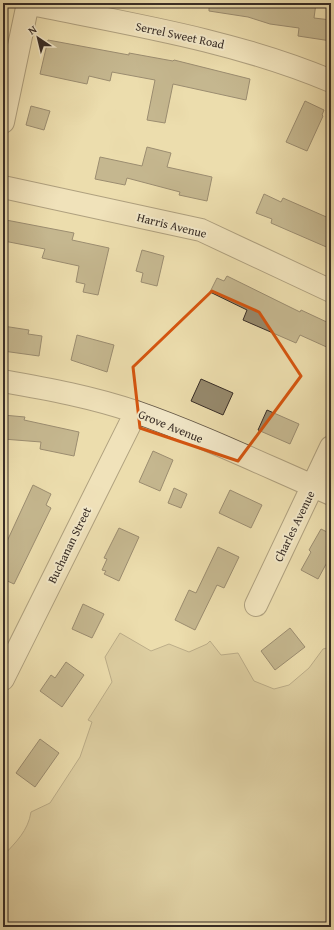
<svg xmlns="http://www.w3.org/2000/svg" width="334" height="930" font-family="'Gentium Book Plus',serif">
  <rect width="100%" height="100%" fill="#ecddad"/>
  <filter id="stains"><feTurbulence type="fractalNoise" baseFrequency=".005" numOctaves="4"/><feColorMatrix values="0 0 0 0 .2 0 0 0 0 .09 0 0 0 0 .02 0 0 0 .5 -.17"/></filter>
  <radialGradient id="worn" r=".72"><stop offset=".6" stop-color="#630" stop-opacity="0"/><stop offset="1" stop-color="#630" stop-opacity=".3"/></radialGradient>
  <path fill="#cdbf96" stroke="#82765e" d="M120,633l31,18 18,-7 20,8 18,-8 3,-3 11,14 17,-2 16,28 20,8 15,-4 20,-17 14,-19 8,-2v280h-328v-71c13,-14 25,-25 28,-44l19,-9 30,-46 12,-35 -4,-2 24,-38 -7,-25z"/>
  <path fill="#96896c" stroke="#382d26" d="M209,3h107l-2,15 17,2v21l-33,-5 1,-8 -29,-4 -22,-7 -39,-6z
    M48,40l81,15v-2l44,8 1,-1 76,19 -4,21 -73,-16 -8,39 -18,-3 8,-40 -43,-8 -2,9 -21,-5 -2,8 -47,-10z
    M305,101l19,9 -2,5 1,1 -16,35 -21,-9z
    M31,106l19,5 -6,19 -18,-5z
    M147,147l24,6 -4,14 45,10 -5,24 -28,-6 1,-3 -53,-14 -2,7 -30,-6 5,-22 42,9z
    M264,194l17,8 2,-4 48,21v30l-60,-26 1,-4 -16,-6z
    M6,220l68,13 -2,7 37,8 -11,47 -15,-3 2,-8 -9,-2 3,-16 -37,-8 3,-9 -41,-8 2,-8h-3z
    M142,250l22,6 -7,30 -16,-4 2,-9 -7,-2z
    M227,276l73,36 1,-2 30,14v25l-31,-14 -4,8 -53,-23 4,-10 -37,-18 7,-14 7,3z
    M3,326l26,4 -1,4 14,2 -3,20 -36,-5z
    M77,335l37,10 -7,27 -36,-12z
    M201,379l32,14 -10,22 -32,-14z
    M267,410l32,14 -9,20 -32,-14z
    M3,415l22,2 -1,3 55,12 -5,24 -34,-7 1,-7 -38,-3z
    M153,451l20,9 -13,31 -21,-9z
    M33,485l18,9 -5,11 5,3 -37,76 -11,-5v-29z
    M174,488l13,6 -6,14 -13,-5z
    M230,490l32,15 -11,23 -32,-15z
    M119,528l20,9 -20,44 -15,-7 2,-3 -4,-1 5,-11 -3,-1z
    M321,529l10,5v21l-13,24 -17,-9 10,-18 -2,-2z
    M218,547l21,10 -15,31 -7,-3 -22,45 -20,-10 14,-30 7,3z
    M83,604l21,10 -12,24 -20,-9z
    M290,628l15,19 -30,23 -14,-19z
    M66,662l18,13 -22,32 -22,-16 11,-16 4,3z
    M40,739l19,14 -24,34 -19,-14z"/>
  <g fill="none" stroke-linecap="round" stroke-linejoin="round">
    <g stroke="#655948" stroke-width="24">
      <path id="minor" d="M26,3c103,21 207,37 305,78
        M3,122l25,-119
        M3,187l198,43 130,61
        M3,381c45,8 89,16 133,31 66,23 130,54 195,82
        M256,605l75,-158
        M3,679l133,-267"/>
    </g>
    <use href="#minor" stroke="#f3e9ca" stroke-width="22"/>
  </g>
  <path d="M0 0H334V930H0ZM212,291l47,21 42,64 -63,85 -98,-33 -7,-61z" fill="#ecddad" fill-opacity=".55" fill-rule="evenodd"/>
  <path fill="none" stroke="#d6550f" stroke-width="3" stroke-linejoin="round" d="M212,291l47,21 42,64 -63,85 -98,-33 -7,-61z"/>
  <g text-anchor="middle" dominant-baseline="central" stroke-width="4" stroke-linejoin="round" paint-order="stroke">
    <g font-size="12" fill="#382d26" stroke="#f3e9ca">
      <text transform="translate(180 35) rotate(12)">Serrel Sweet Road</text>
      <text transform="translate(172 225) rotate(14)">Harris Avenue</text>
      <text transform="translate(171 426) rotate(22)">Grove Avenue</text>
      <text transform="translate(294 526) rotate(-64)">Charles Avenue</text>
      <text transform="translate(69 545) rotate(-64)">Buchanan Street</text>
    </g>
  </g>
  <rect width="334" height="930" fill="none" stroke="#ecddad" stroke-width="16"/>
  <rect x="4" y="4" width="326" height="922" fill="none" stroke="#382d26" stroke-width="2"/>
  <rect x="8" y="8" width="318" height="914" fill="none" stroke="#382d26"/>
  <g transform="translate(38 38) rotate(325)" stroke="#f3e9ca" stroke-width="3" paint-order="stroke">
  <path d="M0-3L7 15L0 10L-7 15Z" fill="#382d26"/>
  <text y="-6" font-size="11" font-weight="bold" text-anchor="middle" fill="#382d26">N</text>
  </g>
  <rect width="100%" height="100%" filter="url(#stains)"/>
  <rect width="100%" height="100%" fill="url(#worn)"/>
</svg>
